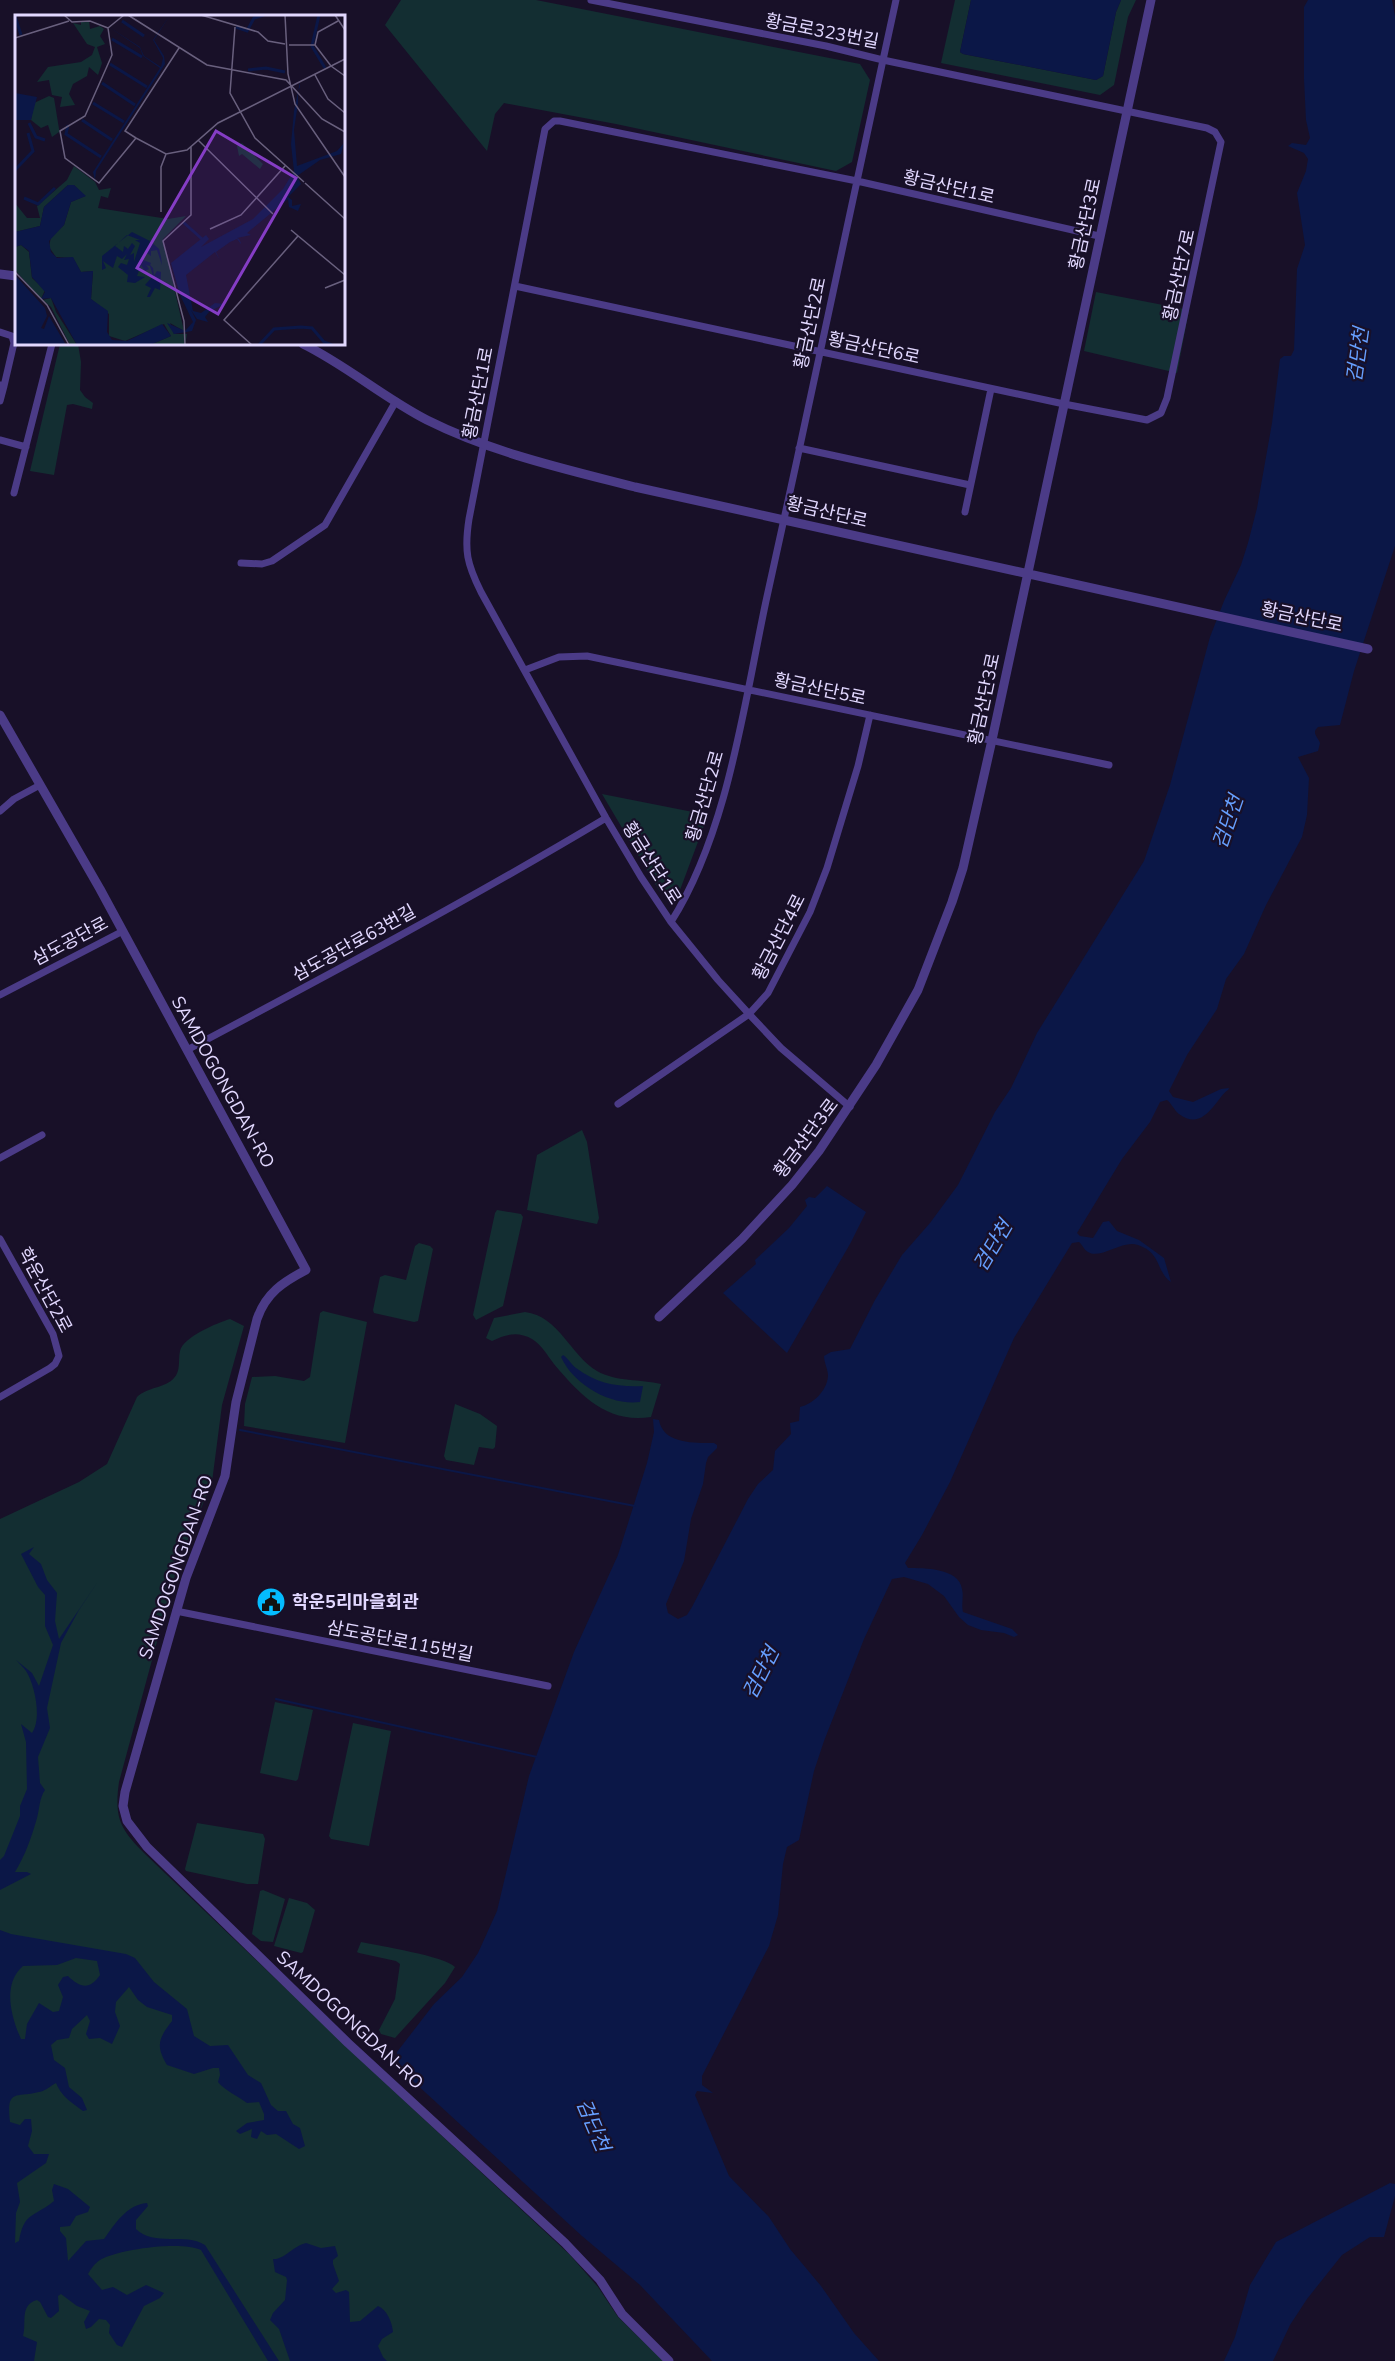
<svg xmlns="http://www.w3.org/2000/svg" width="1395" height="2361" font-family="'Nunito Sans','Noto Sans KR',sans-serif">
  <rect width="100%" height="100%" fill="#181028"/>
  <path fill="#132e32" d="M401,0h135l324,64 10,16 -18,82 -16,9 -220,-47 -112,-21 -9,11 -8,37 -102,-126z
    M955,0h16l-11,52 3,2 133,26 7,-4 13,-64 5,-12h15l-8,17 -14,68 -14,10 -159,-32z
    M1096,292l93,18 -12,63 -93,-22z
    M60,344h18l3,18 -1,28 5,7 8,6 -1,6 -19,-5 -6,1 -13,70 -24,-4z
    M602,794l106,21 -28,75 -20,2z
    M582,1130l5,12 12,76 -2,6 -70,-14 10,-55z
    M497,1210l24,4 2,3 -20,89 -27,14 -3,-5 22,-102z
    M419,1243l11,3 3,3 -15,72 -4,1 -40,-9 -1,-3 7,-33 5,-2 21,5 9,-34z
    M323,1311l44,11 -22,121 -101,-17 1,-22 7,-27 23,-1 29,5 6,-4 10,-64z
    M525,1312c34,4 45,43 72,59 19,11 44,8 64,13l-10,33c-44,7 -71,-22 -97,-53 -7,-9 -12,-19 -22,-25 -14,-8 -26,-5 -40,2l-6,-3 8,-20z
    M230,1319l14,7 -22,79 -10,77 -34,82 -59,218c-5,36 1,47 26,72l223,213 202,188 28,32 20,30 45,44h-663v-842l79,-37 28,-18 30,-67c10,-10 29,-9 37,-19 7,-7 4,-18 6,-27 3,-14 37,-28 50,-32z
    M455,1404l25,10 17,12 -2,21 -2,2 -14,-2 -5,18 -28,-5 -2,-4z
    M275,1702l38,8 -15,69 -2,2 -36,-8z
    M353,1723l38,8 -22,115 -38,-7 -2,-3z
    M197,1823l66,11 2,5 -7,45h-11l-61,-13 -1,-2z
    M263,1890l22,9 -12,43 -12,-1 -9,-7 8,-43z
    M289,1898l18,5 8,7 -12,42 -2,1 -27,-7z
    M361,1942c18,4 84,14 94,25l-10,16 -50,55 -14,-4 -2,-4 16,-31 5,-35 -4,-3 -37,-8 -2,-1z"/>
  <path fill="#0b1747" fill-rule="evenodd" d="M971,0h150l-5,12 -13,64 -7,4 -133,-26 -3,-2z
    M1308,0h84l3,16v530l-41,125 -14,54 -22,2c-7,6 0,10 2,16l-2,8 -20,6 11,21 -2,37 -5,22 -36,68 -22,49 -18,25 -9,30 -30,46 -18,36 4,6 20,5 28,-13 8,-1 -1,2c-12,8 -24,43 -49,24 -5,-4 -7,-10 -12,-14l-7,2 -10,20 -28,37 -45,74 3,3 13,2 10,-16 6,-1 8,10 22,9 25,18 7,24c-15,-10 -9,-29 -33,-37 -15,-6 -38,15 -50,7 -4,-2 -6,-8 -9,-10l-7,1 -58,95 -64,144 -28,53 -17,28 3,5c16,0 51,0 54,21 2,8 -1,15 1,23l49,17 6,6 -4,2 -10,-4 -23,-3 -13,-5 -9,-8 -15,-21 -16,-12 -24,-7 -12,2 -28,60 -40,102 -10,30 -15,69 -12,7 -4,17 -5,51 -9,31 -67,130v9l11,8 -16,-2 -2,4 34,81 40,41 21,32 31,37 33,47 25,28h-167l-72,-76 -58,-49 -168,-154 -17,-22v-8l37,-48 28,-27 16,-24 19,-42 32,-135 45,-124 44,-97 29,-92 7,-31 -1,-13 6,1c4,24 35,23 55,23l3,2v3l-9,9 -2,6 -3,21 -12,35 -7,42 -18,43 2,9 10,6 9,-4 5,-8 56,-108 10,-15 15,-14 2,-19 16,-17 -1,-11 9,-2 1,-14c13,-3 27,-16 28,-31 0,-7 -4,-13 -4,-20l7,-4 19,-3 25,-49 27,-45 28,-32 28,-38 37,-73 16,-24 26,-55 107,-172 26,-76 40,-148 14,-36 17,-36 7,-22 9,-35 15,-85 8,-64 4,-3h7l3,-6 3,-81 8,-24 -8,-52 9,-22 2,-12 -4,-6 -16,-7 4,-3 14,2 4,-7 -4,-18 -2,-41v-72z
    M827,1186l39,26 -16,32 -63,109 -64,-60 33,-29 -1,-4 34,-32 18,-22 -2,-6 4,-3 6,1z
    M563,1355c5,3 8,9 13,13 21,16 42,19 67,18l-3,16c-30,4 -67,-18 -79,-45z
    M34,1547l-5,7 12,10 6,16 10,13 -2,28 4,18 38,-56 -18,27 -18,33 -14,65 3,20 -12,29 2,26 5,7c-6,9 -5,17 -8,28 -5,18 -12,38 -22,54h12l4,2 -31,16v-30l4,-4 16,-40v-10l7,-17 -1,-47 -5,-18 11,9c10,-14 3,-48 -6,-62 -3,-4 -7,-8 -10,-11l16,13 7,13 14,-41 -8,-19v-31l-7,-8 -17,-33z
    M0,1930l11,4 115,20 9,4 19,24 33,27 7,27 16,10 18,-1 20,30 13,8 10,22 7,6h8l7,13 7,4 5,18 -6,3 -23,-15 -9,1 -6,-4 -4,8 -6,-2 1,-8 -12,5 -4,-3 11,-8 17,-3v-6l-5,-12 -12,1c-8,-6 -23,-13 -29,-21l2,-7 -1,-7h-6l-19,6 -27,-9c-12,-20 -8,-27 5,-44v-6l-25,-8 -9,-7 -9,-13 -13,15 -1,10 5,14 -8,18 -12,-6 -11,1 -3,-5 4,-13 -3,-6 -15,14 -3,9 -12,2 -6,5 3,15 11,8 4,19 13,11 5,12 -4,1c-11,-8 -22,-15 -27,-28 -6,3 -10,8 -17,9 -23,6 -33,-4 -29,30l10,3 5,-6h6l1,12 -4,15 6,8h15l-3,9 -29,20 3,19 -4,11 -1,30 4,-2c5,-29 14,-23 35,-40l-2,-11 2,-6 14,5 22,18 -2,5 -12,4 -6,10 -10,1v4l6,7 2,23 18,-20 18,-2c11,-15 22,-34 43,-36l1,3 -12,14v9c18,18 49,3 69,16l74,116h-11l-67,-111c-20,-9 -81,-1 -101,10 -6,4 -9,9 -12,14l14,16 11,-3 14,8 19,-10 18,8 -4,5 -16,8 -22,41 -5,-2 -8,-12 1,-8 -4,-5 -7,-1 -8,8 -5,2 -2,-7 6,-11 -13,-5 -16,-12 -3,2 1,15 -8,7 -3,-1 -8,-15 -3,-2c-18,5 -10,23 -14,36l14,6 -3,19h-34zM76,1958l21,3 3,14c-10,15 -20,13 -32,1l-5,1 -5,8 5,12 -4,14 -6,1 -14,-9 -12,21 -2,15h-4c-10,-22 -19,-55 2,-73l34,-1z
    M1390,2183l5,1v12l-11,41h-14l-28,18 -35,44 -17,26 -17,36h-49l11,-24 15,-52 26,-43z
    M306,2243l15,5 14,-2 3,10 -5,4v4l6,17 -7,8 4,4 10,-3 3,2 1,30 10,-1 18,-15c9,4 14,16 15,26l-11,7 -4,7 5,11 4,4h-97l-11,-32 -9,-9 3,-7 12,-13 2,-20 -1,-3 -11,-5 -2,-13c11,1 20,-13 33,-16z"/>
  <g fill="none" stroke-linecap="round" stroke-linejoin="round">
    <path stroke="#0b1747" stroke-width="2" d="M240,1430l395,76
      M276,1699l261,58"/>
    <path stroke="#4b3b87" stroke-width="7" d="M591,0l235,46 57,14 13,-60
      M515,286l549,118 83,16 14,-7 6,-15 54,-256 -6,-10 -8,-4 -324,-68c-39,181 -77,361 -117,541 -22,103 -38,231 -95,321
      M0,332l12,4 2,7 -10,43 -4,-1
      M0,401l4,-15
      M0,440l26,7
      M799,448l171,37
      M14,493l38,-149
      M965,512l26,-123
      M241,563l21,1 10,-3 53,-36 71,-124
      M525,670l34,-13 28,-1 522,109
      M0,811l14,-12 26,-14
      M0,995l123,-64
      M187,1050c141,-75 282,-150 419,-232
      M618,1104l131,-90 19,-21 42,-81 17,-44 31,-102 12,-51
      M850,1107l-69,-59 -32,-34 -31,-34 -47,-58 -30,-45 -35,-59 -125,-226c-14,-28 -17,-41 -12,-73l76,-390 9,-8h6l297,60 242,55
      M0,1158l42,-23
      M0,1239l53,95 6,22 -4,8 -5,4 -50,29
      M176,1611l372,75"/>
    <path stroke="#4b3b87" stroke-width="9" d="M0,274l16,2
      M303,344c43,21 81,54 124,76 66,33 138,49 208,67l733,162
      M0,715l100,174 206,381c-23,12 -40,23 -49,49l-21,83 -11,74 -39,102 -61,214 -2,14 4,15 20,26 201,196 217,200 35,37 22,34 47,47
      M659,1317l83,-78 50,-54 27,-34 57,-86 42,-75 34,-88 11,-34 29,-128 159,-740"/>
  </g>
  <defs>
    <g id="civic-disc" transform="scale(1.5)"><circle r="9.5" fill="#04bcff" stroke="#181028"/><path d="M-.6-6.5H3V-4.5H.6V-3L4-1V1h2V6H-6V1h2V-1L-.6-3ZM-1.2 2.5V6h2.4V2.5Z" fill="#111"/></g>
  </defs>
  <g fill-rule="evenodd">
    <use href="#civic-disc" x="271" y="1602"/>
  </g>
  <g text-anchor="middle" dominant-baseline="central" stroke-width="4.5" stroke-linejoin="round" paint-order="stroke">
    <g font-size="18" fill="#e2d8ff" stroke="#181028">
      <text transform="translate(822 31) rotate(11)">황금로323번길</text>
      <text transform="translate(949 187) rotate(13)">황금산단1로</text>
      <text transform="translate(1085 224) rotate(-78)">황금산단3로</text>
      <text transform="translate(1179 275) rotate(-78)">황금산단7로</text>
      <text transform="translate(810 323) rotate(-78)">황금산단2로</text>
      <text transform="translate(874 348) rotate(12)">황금산단6로</text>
      <text transform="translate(478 393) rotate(-79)">황금산단1로</text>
      <text transform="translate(827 512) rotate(13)">황금산단로</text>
      <text transform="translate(1302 617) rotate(12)">황금산단로</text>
      <text transform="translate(820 689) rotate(12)">황금산단5로</text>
      <text transform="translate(984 699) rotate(-78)">황금산단3로</text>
      <text transform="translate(705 796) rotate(-74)">황금산단2로</text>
      <text transform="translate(652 863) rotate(58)">황금산단1로</text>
      <text transform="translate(779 937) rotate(-63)">황금산단4로</text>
      <text transform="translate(70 941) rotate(-28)">삼도공단로</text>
      <text transform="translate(354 943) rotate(-29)">삼도공단로63번길</text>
      <text transform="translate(223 1082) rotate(61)">SAMDOGONGDAN-RO</text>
      <text transform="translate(806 1138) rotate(-53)">황금산단3로</text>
      <text transform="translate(45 1290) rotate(62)">학운산단2로</text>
      <text transform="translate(176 1567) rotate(-71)">SAMDOGONGDAN-RO</text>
      <text transform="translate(400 1641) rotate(11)">삼도공단로115번길</text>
      <text transform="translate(350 2020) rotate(43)">SAMDOGONGDAN-RO</text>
    </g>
    <g font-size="18" font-weight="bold" fill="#e2d8ff" stroke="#181028" text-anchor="start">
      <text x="292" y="1602">학운5리마을회관</text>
    </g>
    <g font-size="20" font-style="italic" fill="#669fff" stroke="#181028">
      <text transform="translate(1358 355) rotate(-82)">검단천</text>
      <text transform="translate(1228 822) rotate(-71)">검단천</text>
      <text transform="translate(993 1246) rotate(-59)">검단천</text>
      <text transform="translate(761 1673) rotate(-63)">검단천</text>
      <text transform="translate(593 2125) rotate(67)">검단천</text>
    </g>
  </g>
  <g transform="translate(15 15)">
    <rect width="330" height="330" fill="#181028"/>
    <path d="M66,6h8l1,8 10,-3 4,3 -4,7 5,8 -8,3 5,16 -4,12 -9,-8 -2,9 -14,8 -4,10 6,11 -15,2 2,-10 -10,-2 -3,-15 -12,2 11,-15 33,-5 11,-7 3,-8 -8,-3 -14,-21 8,2zM34,81l5,2 6,37 -1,-3 -7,5 -4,-12 -7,3 -10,-8 3,-17zM227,128l21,21 -3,5 -18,-15 -3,2 -2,-10zM59,151l21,16 4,8 12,-2 -3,10 -7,-2 -3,12 70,11 18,-3 -23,23 21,92 -14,-8 4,11h13l-2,11h-35l21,-9 -7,-12 -39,17 -16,-5v-22l-18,-15 2,-28 -12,1 -8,-14 -17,-1 -7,-10 2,-10 13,-12 7,-23 14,-6 -11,-11h-6l-24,22 -4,19 -25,6v-29l12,15h13l-3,-12 30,-26zM6,230l8,7 3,26 13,12 -4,9 -26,-29v-23zM36,283l5,14 21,33h-7l-19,-38 -8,-7z" fill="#132e32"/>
    <path d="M155,0l-16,25 10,16 1,8 -69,107 -1,9 -2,-8 67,-104 -17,-12 -3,-8 -31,-21 31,20 4,9 17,11 2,-9 -10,-18zM285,67v5l-2,4v12l-4,27 3,36 40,-15 7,-8 -3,11 -21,6 -23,16 4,8 -13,13 4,3v6l9,-2 -3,7 -9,-4 -1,-8 -41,34 4,2 -14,3 2,1 2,4v1l-4,-5 -7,3 -14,10 4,8 -5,-8 -29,23 7,36 8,2 14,-10 9,1 -15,8 -4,5 3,5 -11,-3 -6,-9 5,10 -4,11 -18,3 -7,-11 18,8 8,-9 -13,-27 -9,-32 35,-28 3,4 -8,8 52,-28 30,-30 11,-18 -3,-27 3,-33zM0,78l22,4 -6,23h-16zM53,170h6l12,11 -15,6 -7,23 -15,16 2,11 6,6 16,-1 8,15 12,-1 -2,28 17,12 -1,21 5,8 15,1 35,-17 9,12 -21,9h-73l-26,-47 -10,1 4,-7 -13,-15 -3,-26 -8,-6 -6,2v-15l25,-6 4,-19zM117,217l18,9 9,8 2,8 1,8 -5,-15 -6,1v5l-4,-3 -4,7 8,3 -1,2 3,3 1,8 3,-5 4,1 -1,18 -5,-2 -5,9h-3l4,-9 -6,-3 8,-9 -3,-10 -4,-1 3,4 -4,2 -4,-6 -4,11 8,1 -10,6 -8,-1 1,-7 -10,-8 3,-4 6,2 2,-6 -5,1 3,-6 -5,5 -5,-3 -4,12 -10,-7 3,7 -4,2v-14zM112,220l13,5h-5l5,3 -6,19v-9l-4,2 5,-9 -3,-3 -4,6 -4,-3 -1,6 -8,-6zM0,260l30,33 2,8 -6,12 3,1 5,-13 17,29h-51z" fill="#0b1747" fill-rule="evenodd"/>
    <path fill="none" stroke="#0b1747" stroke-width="3" d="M304,0l-7,31 13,22M0,1l6,19M107,6l22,15M221,12l11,4 7,-13 10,-3M97,24l30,18M95,49l37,23M233,55l18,-2 19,4M87,68l33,22M78,88l31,19M67,105l30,20M14,108l7,14 9,3M53,110l-2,9 35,23M0,155l18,-19 -5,-18M9,183l14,6 17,-16M168,207l19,17M244,330l15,-16 27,-2 11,1 12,14 8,3"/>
    <path fill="none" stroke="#69607e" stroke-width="1.5" d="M49,0l8,7 18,-1 18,7M109,0l-16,13 4,27 -27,61 -25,15 5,27 34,25 37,-45 30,16 21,-4 31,-27 127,-64M113,0l79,50 79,15 36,39 23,13M186,0l57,17 10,9 17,3M270,0l3,59 7,30 50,73M320,0l10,15M323,6l-20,11 -3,13 16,21 14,10M220,12l-5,66 25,45 49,44M0,23l54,-17M274,30h26M300,60l13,24 17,14M121,123l-11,-7 54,-83M183,125l75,74M290,168l40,36M146,197v-45l5,-13M195,214l31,-14 44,-49M276,215l54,45M0,257l32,33 22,40M310,273l20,-8M170,330l-1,-24 -21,-80 28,-26v-68M237,330l-28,-25 74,-84"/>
    <path fill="#853dc5" fill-opacity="0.15" stroke="#853dc5" stroke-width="3" d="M201,116l80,47 -78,136 -81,-46z"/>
    <rect width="330" height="330" fill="none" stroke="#e2d8ff" stroke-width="3"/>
  </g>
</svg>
